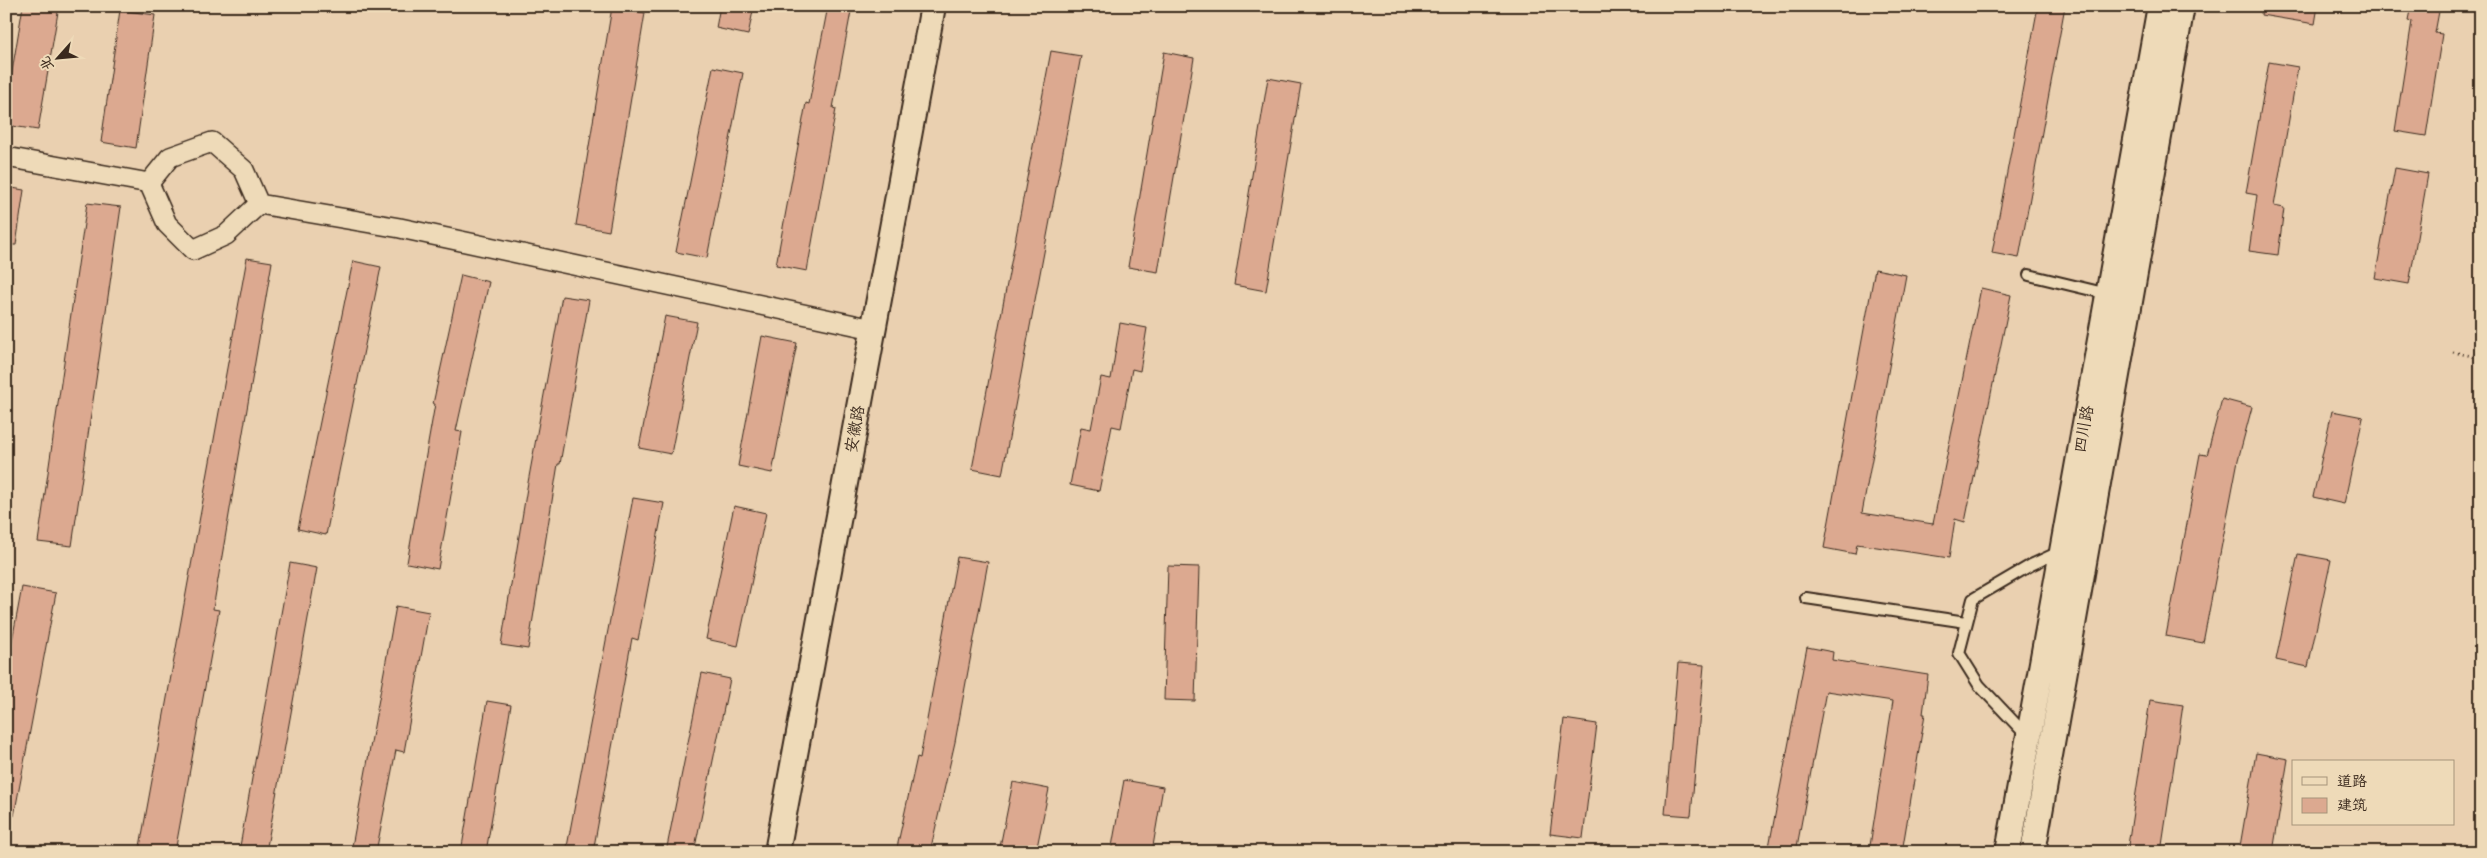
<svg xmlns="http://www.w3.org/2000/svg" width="2487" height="858" font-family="'Architects Daughter','LXGW WenKai TC',sans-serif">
  <rect width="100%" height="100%" fill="#ead0b0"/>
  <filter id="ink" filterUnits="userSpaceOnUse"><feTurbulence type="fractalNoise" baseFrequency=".02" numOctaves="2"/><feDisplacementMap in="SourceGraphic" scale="10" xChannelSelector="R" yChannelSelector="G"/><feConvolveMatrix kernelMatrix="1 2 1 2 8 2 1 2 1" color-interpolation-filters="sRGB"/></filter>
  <g filter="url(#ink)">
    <path fill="#dca990" stroke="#3b2a1e" d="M23,6h36l-21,124 -32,-5v-18z
      M720,6h34l-6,29 -32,-7z
      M828,6h24l-19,102 3,1 -29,162 -31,-6 30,-162 3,1z
      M2038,6h27l-46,252 -27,-5z
      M2262,6h56l-3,18 -54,-9z
      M2411,6h29l-5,27 7,1 -16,102 -31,-5 17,-110 -4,-1z
      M612,7l33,6 -36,218 -33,-6z
      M120,10l35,5 -19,133 -35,-6z
      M1051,51l30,5 -79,419 -30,-6z
      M1164,52l30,6 -36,214 -30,-5z
      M2269,62l29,5 -24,139 10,2 -6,47 -29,-4 8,-56 -11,-2z
      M713,67l30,6 -36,185 -31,-6z
      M1268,78l33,6 -35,207 -32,-6z
      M2395,168l33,6 -19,110 -34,-6z
      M6,187l18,3 -8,55h-10z
      M87,203l34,4 -49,339 -34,-4z
      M247,258l25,4 -59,347 6,1 -44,242h-36z
      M353,261l28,6 -55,268 -28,-6z
      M1875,269l31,6 -44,238 71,11 48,-236 30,7 -46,227 -10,-3 -6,39 -92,-14 -2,10 -31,-6z
      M461,275l28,7 -33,149 6,1 -24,137 -31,-6 28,-159h-2z
      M562,296l27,4 -29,164h-2l-30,185 -27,-4 26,-157z
      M665,316l32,6 -26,132 -32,-6z
      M1120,323l27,5 -7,43 -8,-2 -11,59 -9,-2 -13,65 -29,-6 11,-58 10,2 10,-52 10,2z
      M762,336l35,7 -25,130 -34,-7z
      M2222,399l30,8 -14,53 -35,183 -37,-7 34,-182 7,1z
      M2332,411l31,6 -19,87 -31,-7z
      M633,498l31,5 -26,137 -6,-2 -39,214h-27z
      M734,506l32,7 -28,133 -32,-7z
      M2298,554l33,6 -23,107 -32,-7z
      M957,557l31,5 -33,180 -25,110h-34l21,-95 3,1z
      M290,563l27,5 -51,284h-27z
      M1168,566l31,1 -4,134 -31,-1z
      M22,587l34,6 -42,223 -8,-1v-142z
      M396,606l33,6 -25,140 -8,-2 -20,102h-25z
      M1807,647l26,5 -1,8 96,15 -5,39h2l-23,138h-33l24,-151 -67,-10 -30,161h-28z
      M1678,663l26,2 -13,151 -26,-2z
      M702,673l28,6 -36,173h-28z
      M2150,700l33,5 -22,147h-34z
      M487,701l24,4 -25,147h-25z
      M1564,719l33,5 -14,114 -33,-4z
      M2256,753l32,6 -15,93h-34z
      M1124,780l39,7 -11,65h-41z
      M1013,782l36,7 -13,63h-37z"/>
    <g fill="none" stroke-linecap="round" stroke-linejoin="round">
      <g stroke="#3b2a1e" stroke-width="14">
        <path id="service" d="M2029,275l79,19
          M1806,598l160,24
          M2028,737l-49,-52 -20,-32 14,-54 58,-34 30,-14"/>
      </g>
      <g stroke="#3b2a1e" stroke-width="22">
        <path id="minor" d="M6,157l143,26
          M259,204l-33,31 -33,15 -26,-26 -18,-41 21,-26 42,-15 32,28 15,34 141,24 473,101"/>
      </g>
      <g stroke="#3b2a1e" stroke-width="28">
        <path id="tertiary" d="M777,852l156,-846
          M2008,852l152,-846
          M2033,852l149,-846"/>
      </g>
      <path stroke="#3b2a1e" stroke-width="3" stroke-dasharray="1 4" stroke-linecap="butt" d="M2453,352l28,6"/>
      <use href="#service" stroke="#eedab8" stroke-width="10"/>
      <use href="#minor" stroke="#eedab8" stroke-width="19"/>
      <use href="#tertiary" stroke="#eedab8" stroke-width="24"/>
    </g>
  </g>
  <g text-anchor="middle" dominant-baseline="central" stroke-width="4" stroke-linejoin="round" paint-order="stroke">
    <g font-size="16" fill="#3b2a1e" stroke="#eedab8">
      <text transform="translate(855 429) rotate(-80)">安徽路</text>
      <text transform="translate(2084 429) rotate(-80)">四川路</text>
    </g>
  </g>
  <rect width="2487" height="858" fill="none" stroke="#eedab8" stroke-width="25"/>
  <rect x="12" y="12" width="2462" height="833" fill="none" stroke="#3b2a1e" stroke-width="2" filter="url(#ink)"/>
  <rect x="2292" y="760" width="162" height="65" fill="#eedab8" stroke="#a6947a"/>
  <rect x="2302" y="777" width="25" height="8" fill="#eedab8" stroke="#a6947a"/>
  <text x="2337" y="786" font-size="15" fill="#3b2a1e">道路</text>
  <rect x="2302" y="798" width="25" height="15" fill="#dca990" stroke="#a6947a"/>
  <text x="2337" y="810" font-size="15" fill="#3b2a1e">建筑</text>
  <g transform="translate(58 58) rotate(243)" stroke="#eedab8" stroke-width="4" paint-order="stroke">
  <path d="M0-4L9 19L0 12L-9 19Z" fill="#3b2a1e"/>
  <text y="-8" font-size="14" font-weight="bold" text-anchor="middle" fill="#3b2a1e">北</text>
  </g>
</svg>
